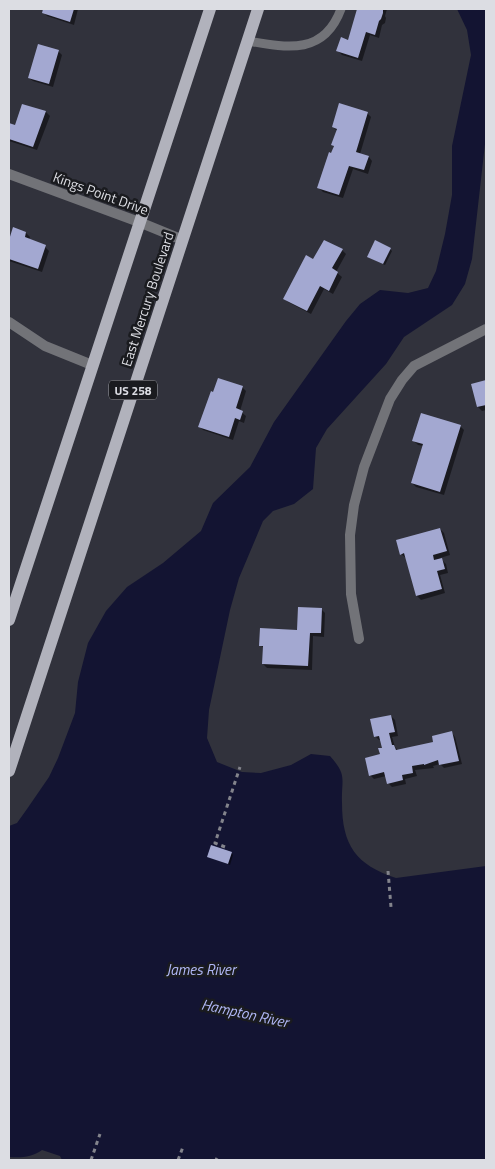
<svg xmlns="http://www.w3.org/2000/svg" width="495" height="1169" font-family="'Titillium Web',sans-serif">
  <rect width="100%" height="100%" fill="#31323c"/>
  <path fill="#131432" d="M457,9h29v126l-14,124 -7,25 -13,21 -48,32 -18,27 -59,65 -11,19 -3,41 -19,15 -21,7 -10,10 -24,57 -9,32 -21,100 -2,28 10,24 25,10 19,1 30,-8 20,-11 19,2c18,20 11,23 12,47 0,42 14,62 54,75l90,-12v294h-424l-2,-4 -18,-6c-10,7 -20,8 -33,7v-331l8,-3 10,-14 22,-32 9,-19 17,-45 3,-31 10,-39 18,-32 21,-24 36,-24 38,-32 12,-28 37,-36 24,-45 72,-101 14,-17 20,-14 28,3 20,-5 8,-17 9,-37 7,-39v-49l19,-91 -4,-25z"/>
  <path fill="#0007" d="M45,9h33l-4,16 -27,-9 -4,-4z
    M359,9h28l-2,7 1,2 -1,5 -3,2 -3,13 -9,-3 -8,26 -20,-6 -4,-4 11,-10z
    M58,51l4,4 -9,32 -20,-6 -4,-3z
    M23,105l23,7 4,4 -13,34 -28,-9 1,-17 6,2z
    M367,113l4,4 -11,37 9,3 3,4 -4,13 -15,-5 -10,29 -20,-6 -4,-4 13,-34 5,-23 -4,-4z
    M14,229l12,4 4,4 -1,3 16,7 4,4 -7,21 -33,-11v-18z
    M390,249l2,2 -7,14 -15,-7z
    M342,250l4,4 -10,18 6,5 -9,17 -9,-5 -13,25 -23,-12 -4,-4 30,-38z
    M486,382v28l-4,1 -4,-4 -5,-22z
    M242,387l4,4 -6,20 6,5 -2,7 -5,-2 -6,19 -30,-10 -4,-4 15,-33z
    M460,426l4,4 -20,65 -28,-8 -4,-4 12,-37 -6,-1 -4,-4z
    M440,529l4,4 6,22 -10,3 6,6 2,9 -8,2 5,18 -24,7 -4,-4 -11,-38 -5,-4z
    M321,609l4,4 -1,24 -11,-1 -1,34 -45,-2 -4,-4 1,-16 -4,-3 38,-14z
    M391,716l4,4 3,16 -6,1 3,10 3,3 37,-7 17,-10 3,4 7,27 -18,4 -4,-4 -7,2 1,2 -19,2 2,6 -12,3 1,5 -14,3 -4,-4 -2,-7 -12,3 -4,-4 11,-20 2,-6 -2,-9h-2l-4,-4z
    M232,853l1,2 -3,10 -21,-8z"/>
  <path fill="#a3a8d1" d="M43,9h31l-4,13 -28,-9z
    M357,9h26v4l-2,6 -2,2 -4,14 -9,-3 -8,26 -22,-7 5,-14 7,3z
    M38,44l21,6 -10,34 -21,-6z
    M339,103l29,9 -12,40 13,4 -5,14 -15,-4 -10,29 -22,-7 12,-36 2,1 3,-7 -3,-1 6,-16 -5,-2z
    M22,104l24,7 -13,36 -24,-8v-16l6,2z
    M13,227l13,5 -1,5 21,8 -8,24 -29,-10v-19z
    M324,240l19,9 -11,19 6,4 -9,19 -9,-5 -13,25 -24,-12 23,-44 7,4z
    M375,240l16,8 -8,16 -16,-7z
    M218,378l25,8 -7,22 7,3 -3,9 -5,-2 -6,19 -31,-10 13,-36 2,1z
    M486,380v25l-9,2 -6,-23z
    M421,413l40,12 -21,67 -29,-9 12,-39 -11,-3z
    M440,528l7,23 -14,4 1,5 8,-2 3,11 -8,2 5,18 -26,7 -12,-43 -4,2 -4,-15z
    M298,607l24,1 -1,25h-11l-2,33 -46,-2 1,-18h-4l1,-18 37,2z
    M391,715l4,17 -6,1 3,12h2l2,5 37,-8 -1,-6 20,-5 7,30 -20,4 -1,-5 -14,5v-1l-12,2 1,7 -11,2 1,5 -16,4 -3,-12 -15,4 -4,-18 15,-4 -2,-6h4l-3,-12 -5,1 -4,-18z
    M211,845l21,7 -4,12 -21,-7z"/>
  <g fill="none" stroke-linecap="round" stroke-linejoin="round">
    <path stroke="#83848c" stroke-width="3" stroke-dasharray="4 4" stroke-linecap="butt" d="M225,847l-10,-4 25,-76
      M388,871l3,36
      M91,1160l9,-26
      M178,1160l5,-13
      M216,1160l1,-2"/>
    <path stroke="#727378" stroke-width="9" d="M248,41c40,7 76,14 93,-32"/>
    <path stroke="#727378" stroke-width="10" d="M9,174l130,48 44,18
      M9,322l36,24 47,19
      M359,639l-8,-45 -1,-59 4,-30 10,-38 26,-68 12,-19 12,-14 72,-37"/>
    <path stroke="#b1b2bc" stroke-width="12" d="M9,620l201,-611
      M9,771l249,-762"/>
  </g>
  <g text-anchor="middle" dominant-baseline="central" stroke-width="5" stroke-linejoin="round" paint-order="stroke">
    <rect fill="#1a1b1f" stroke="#a2a3a8" stroke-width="1" x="109" y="380.5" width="48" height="19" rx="4"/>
    <g font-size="12" font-weight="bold" fill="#dcdde3">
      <text x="133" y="390">US 258</text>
    </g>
    <g font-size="14" fill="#dcdde3" stroke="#1a1b1f">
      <text transform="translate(101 193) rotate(20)">Kings Point Drive</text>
      <text transform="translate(147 299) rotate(-72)">East Mercury Boulevard</text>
    </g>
    <g font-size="15" font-style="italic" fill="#b1b8f7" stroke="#1a1b1f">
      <text x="201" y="969">James River</text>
      <text transform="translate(245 1013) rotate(12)">Hampton River</text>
    </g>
  </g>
  <rect width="495" height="1169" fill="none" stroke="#dcdde3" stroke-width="20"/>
</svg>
